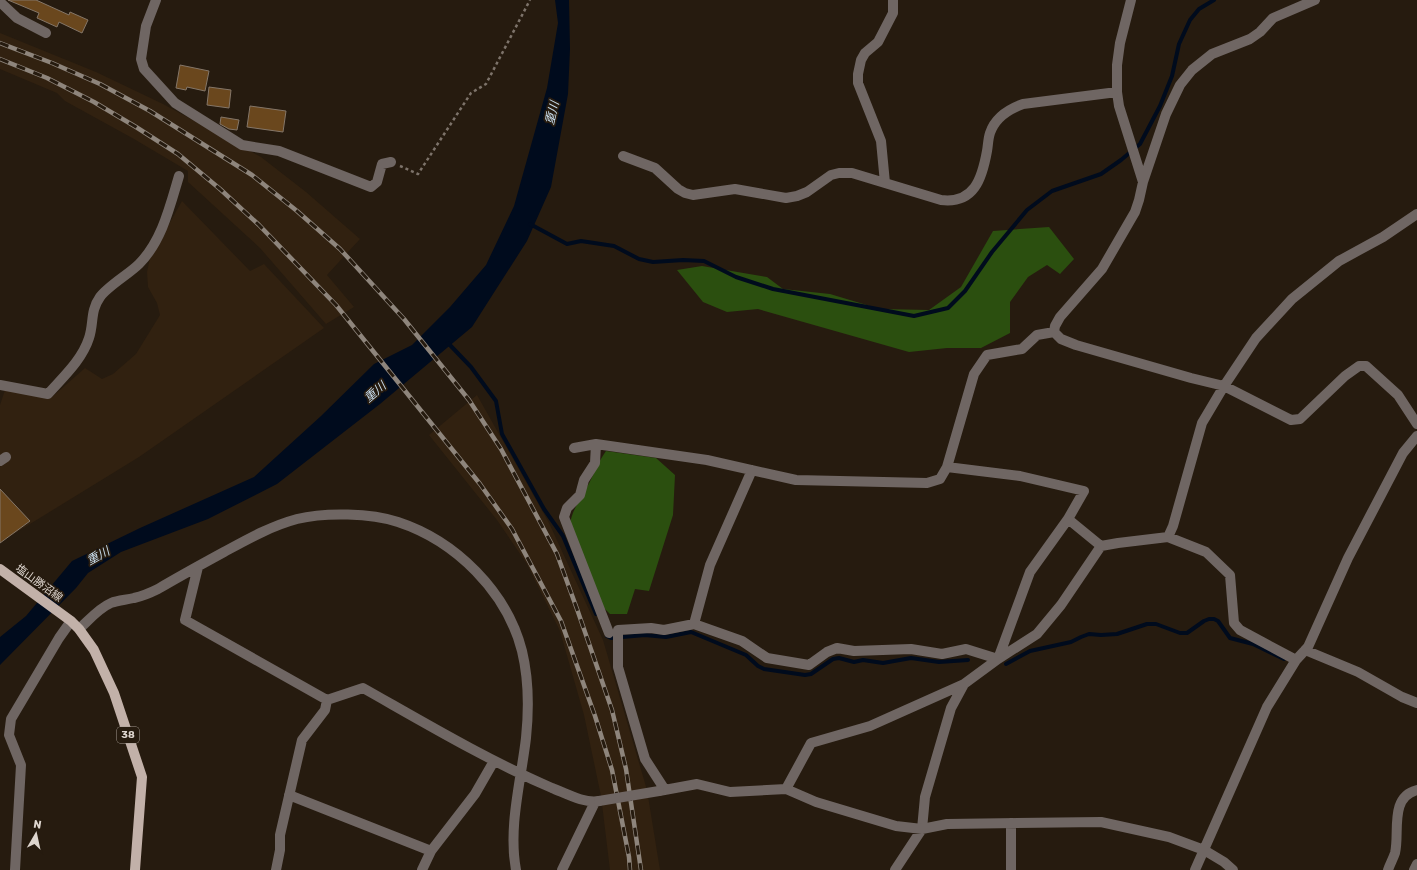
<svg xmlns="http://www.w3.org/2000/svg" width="1417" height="870" font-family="Rubik,'Noto Sans JP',sans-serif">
  <rect width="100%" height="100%" fill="#261b0f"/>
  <path fill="#312110" d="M0,33l96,39 67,32 98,53 45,35 54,47 -33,36 27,32 -28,17 -66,-76 -72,-66v-11l-54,-32 -69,-38 -8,-8 -57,-24z
    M182,201l68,70 14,-7 60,64 -185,129 -135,83 -4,-4v-131l5,-15 46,8 34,-30 17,11 11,-5 23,-20 24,-39 -3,-12 -9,-16 -1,-15 3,-14z
    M477,395l72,128 54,117 44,150 13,80h-50l-9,-74 -17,-81 -24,-84 -33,-67 -30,-44 -68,-85z"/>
  <path fill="#2b4f0f" d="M1049,227l25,32 -14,15 -13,-9 -19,12 -18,25v31l-29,15h-34l-38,4 -151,-43 -31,3 -24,-10 -26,-32 25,-4 65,11 16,12 47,5 50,15 49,1 32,-23 32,-56z
    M606,451l50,7 19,17 -2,40 -24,76 -14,-2 -8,25h-17l-9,-9 -31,-81c2,-14 10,-24 17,-37 7,-12 11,-25 19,-36z"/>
  <path fill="#000b1d" d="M555,0h14l1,49 -2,45 -17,93 -24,54 -55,86 -92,77 -103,80 -69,35 -87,33 -33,21 -12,15 -76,77v-28l26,-21 46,-55 68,-33 114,-51 67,-61 53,-52 38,-19 38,-38 36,-42 28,-59 33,-118 11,-65z"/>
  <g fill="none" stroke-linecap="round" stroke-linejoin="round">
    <path stroke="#000b1d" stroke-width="4" d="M530,224l37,20 14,-3 33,5 25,13 14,3 30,-2 21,1 32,16 37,12 141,27 34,-8 17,-17 27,-39 35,-42 25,-19 49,-17 20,-14 19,-16 20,-38 12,-30 7,-32 11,-24 9,-11 15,-9
      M448,343l23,24 25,34 6,33 42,75 19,27 33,78
      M607,636l4,2 34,-3 21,2 25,-5 55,23 12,11 6,3 41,6 6,-1 22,-15 6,-1 15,4 9,-2 20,3 28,-5 28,4 29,-2
      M1006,664l24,-13 41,-9 10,-5 8,-3 12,1 16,-1 30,-10h9l24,9h7l17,-12 5,-2h5l4,2 12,17 23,6 31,15"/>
  </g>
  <path fill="#6a471d" stroke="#847668" d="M8,0h28l33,15 1,-3 18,8 -6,13 -23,-11 -2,5 -20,-9 2,-5z
    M180,65l29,6 -4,20 -18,-4 -1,3 -10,-2z
    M209,87l22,3 -2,18 -22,-3z
    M250,106l36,5 -3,21 -36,-5z
    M221,117l18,3 -2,10 -8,-1 -9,-5z
    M0,489l30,32 -30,22z"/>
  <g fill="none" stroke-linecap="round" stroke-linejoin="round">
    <path stroke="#7d736a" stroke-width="2.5" stroke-dasharray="3 3" stroke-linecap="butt" d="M400,166l18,8 53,-81 15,-9 44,-84"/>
    <path stroke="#6f6663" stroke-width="10" d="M156,0l-10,26 -5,33 3,10 31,34 67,42 37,6 92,36 6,-5 5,-18 9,-2
      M1131,0l-11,43 -3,22v27l2,14 24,76
      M1315,0l-42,18 -13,14 -10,7 -38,15 -20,16 -12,15 -14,29 -23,68 -4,18 -4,12 -33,57 -42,48 -5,9 -1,6 7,7 15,6 115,33 33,8 67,34 9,-1 45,-43 14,-10h7l32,29 19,29
      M0,2l17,16 29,15
      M623,156l32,12 23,21 7,4 8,2 42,-6 51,9 11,-2 10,-4 24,-17 8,-2h13l89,27c33,4 41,-21 46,-49 1,-5 1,-12 3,-18 5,-15 19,-24 33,-29l94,-12
      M885,183l-4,-42 -23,-58v-9l3,-14 4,-7 13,-11 15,-29v-13
      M0,385l48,9c15,-17 34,-34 41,-56 5,-15 1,-27 11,-41 8,-11 29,-23 39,-33 23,-23 31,-58 40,-88
      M596,444l-1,19 -11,17 -4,15 -13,13 -3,9 45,116
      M574,448l22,-4 111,16 89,20 131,3 13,-4 7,-12 27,-93 13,-19 35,-6 15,-14 17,-3
      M0,461l6,-4
      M947,467l73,9 64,15 -16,28 33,27
      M1168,537l38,15 24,23 4,48 6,7 56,30
      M198,567l-13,53 142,80 36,-12c62,35 124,72 189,100 13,5 33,16 47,13
      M694,624l16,-59 42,-95
      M79,629c10,-9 20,-21 32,-26 7,-3 15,-3 23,-5 9,-2 16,-5 24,-9 22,-13 44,-25 66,-37 24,-13 47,-26 73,-33 28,-7 74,-6 101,3 58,19 109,70 124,129 7,29 7,58 4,87 -5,43 -18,89 -10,132
      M1305,650l53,22 44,25 15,6
      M786,789l25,-46 59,-17 94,-42
      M665,790l-20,-31 -27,-92v-37l33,-2 13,2 30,-6 48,17 25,17 42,7 18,-13 10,-4 17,3 57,-2 31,5 24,-5 32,10 32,-87 38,-53
      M659,791l38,-7 33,8 56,-3 30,13 80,24 26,3 25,-5 154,-2 68,15 35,13 20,12 9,8
      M289,795l142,56
      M15,870l6,-105 -12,-30 2,-16 48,-81 12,-17
      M276,870l4,-20v-15l22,-95 23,-30 2,-10
      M422,870l9,-19 44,-57 19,-33
      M562,870l33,-68
      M895,870l27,-41 3,-32 26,-89 13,-24 34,-25 39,-25 24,-29 40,-59 17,-3 50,-6 5,-11 29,-103 22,-37 32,-48 36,-39 47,-38 44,-24 34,-23
      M1011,870v-47
      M1195,870l72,-163 29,-47 12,-13 40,-89 55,-105 14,-17
      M1388,870c2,-6 5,-11 7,-17 5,-20 -6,-56 22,-63
      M1414,870l3,-6"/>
    <path stroke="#c2b1a9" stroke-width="10" d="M0,569l71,52 8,8 15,21 20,43 28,84 -7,93"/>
    <g stroke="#8e857c" stroke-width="4.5">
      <path id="rail" d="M0,43l52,20 48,21 50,27 102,64 45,36 43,38 64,70 65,81 32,49 56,105 20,55 35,101 14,59 15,101
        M0,59l47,19 47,24 42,25 42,27 42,35 39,36 77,80 144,179 32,45 49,92 34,95 17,54 17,87 1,13"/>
    </g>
    <use href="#rail" stroke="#261b0f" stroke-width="3" stroke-dasharray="9" stroke-linecap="butt"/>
    <path stroke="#6f6663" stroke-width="10" d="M599,801l60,-10"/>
  </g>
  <g text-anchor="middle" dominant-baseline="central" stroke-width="3.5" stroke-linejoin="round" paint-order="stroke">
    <rect fill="#261b0f" stroke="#a69d95" stroke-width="1" x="117" y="727" width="22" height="16" rx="3"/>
    <g font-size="10" font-weight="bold" fill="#ddd5ce">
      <text x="128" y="735">38</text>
    </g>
    <g font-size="11" fill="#ddd5ce" stroke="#261b0f">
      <text transform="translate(39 583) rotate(36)">塩山勝沼線</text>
    </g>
    <g font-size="12" font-style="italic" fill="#c9dded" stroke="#261b0f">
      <text transform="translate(552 113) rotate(-77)">重川</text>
      <text transform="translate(375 392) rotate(-40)">重川</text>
      <text transform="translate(98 556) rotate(-29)">重川</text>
    </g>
  </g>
  <g transform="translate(36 834) rotate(9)" stroke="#261b0f" stroke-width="3" paint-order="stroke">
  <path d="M0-3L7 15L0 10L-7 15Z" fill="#ddd5ce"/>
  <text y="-6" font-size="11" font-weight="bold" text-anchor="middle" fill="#ddd5ce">N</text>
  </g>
</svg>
